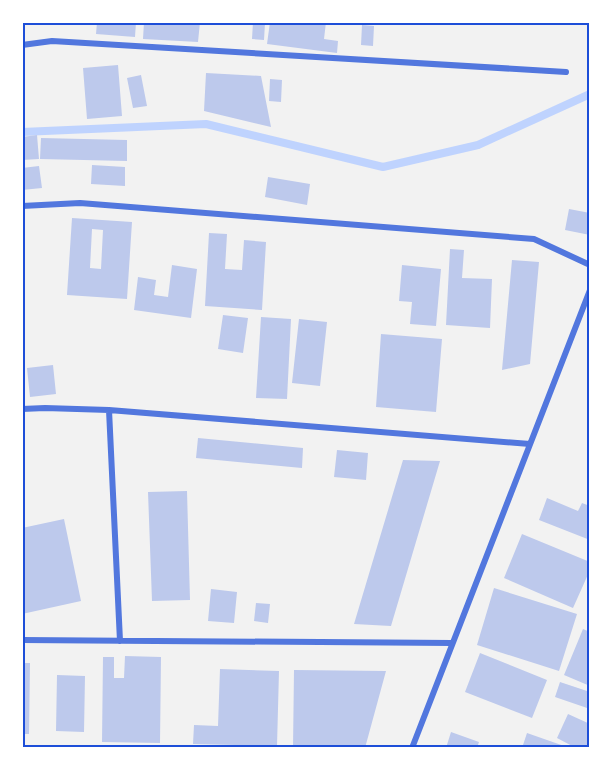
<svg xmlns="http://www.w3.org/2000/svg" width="612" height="770" font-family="Signika,sans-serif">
  <rect width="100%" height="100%" fill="#f2f2f2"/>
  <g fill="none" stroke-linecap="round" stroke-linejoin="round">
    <path stroke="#bfd3fe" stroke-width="8" d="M22,132l184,-8 177,43 95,-22 112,-51"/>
  </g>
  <path fill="#bdc9ec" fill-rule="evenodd" d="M97,22h39l-1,15 -39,-3z
    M144,22h56l-2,20 -55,-3z
    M253,22l12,1 -1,17 -12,-1z
    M270,22h56l-2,17 14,2 -1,12 -70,-9z
    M362,25l12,1 -1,20 -12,-1z
    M118,65l4,51 -35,3 -4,-51z
    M206,73l55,3 10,51 -67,-16z
    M141,75l6,31 -14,2 -6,-30z
    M270,79l12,1 -1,22 -12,-1z
    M37,135l2,24 -17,1v-23z
    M41,138l86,2v21l-87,-2z
    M92,165l33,2v19l-34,-2z
    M39,166l3,22 -20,2v-22z
    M268,177l42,7 -3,21 -42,-8z
    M569,209l21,4v22l-25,-5z
    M72,218l60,4 -5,77 -60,-4zM92,229l11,1 -2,39 -11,-1z
    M209,233l18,1 -2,35 17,1 2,-30 22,2 -4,68 -57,-4z
    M450,249l14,1 -2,28 30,1 -2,49 -44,-3z
    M512,260l27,2 -9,102 -28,6z
    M172,265l25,4 -6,49 -57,-8 4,-33 18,3 -2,15 14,2z
    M402,265l39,4 -5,57 -26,-2 2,-22 -13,-1z
    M223,315l25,3 -5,35 -25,-4z
    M261,317l30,2 -4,80 -31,-1z
    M299,319l28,3 -7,64 -28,-3z
    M381,334l61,5 -6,73 -60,-5z
    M53,365l3,29 -26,3 -3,-29z
    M198,438l105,10 -1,20 -106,-10z
    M337,450l31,3 -2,27 -32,-3z
    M403,460l37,1 -49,165 -37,-2z
    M187,491l3,109 -38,1 -4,-109z
    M547,498l31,13 4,-8 8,3v34l-51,-20z
    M64,519l17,82 -59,13v-86z
    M522,534l68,28v8l-17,38 -69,-30z
    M494,588l83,26 -18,57 -82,-26z
    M211,589l26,3 -3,31 -26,-2z
    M256,603l14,1 -2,19 -14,-2z
    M583,629l7,3v54l-26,-11z
    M480,653l67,27 -15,38 -67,-26z
    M125,656l36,1 -1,86 -58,-1 1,-85h11v21h10z
    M22,663h8l-1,71h-7z
    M220,669l59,2 -2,75 -84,-2 1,-19 24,1z
    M294,670l92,1 -21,77h-72z
    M57,675l28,1 -1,56 -28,-1z
    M560,682l30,10v17l-35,-12z
    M568,714l22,10v18l-3,6h-11l-19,-10z
    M451,732l28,10 -2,6h-31z
    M527,733l40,14v1h-45z"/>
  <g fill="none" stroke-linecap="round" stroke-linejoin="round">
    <path stroke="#5277de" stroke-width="6" d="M22,45l30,-4 514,31
      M22,206l58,-3 454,36 56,26
      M22,409l23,-1 64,2 421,34
      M109,410l11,231
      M22,640l430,3
      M412,748l178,-458"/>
  </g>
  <rect width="612" height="770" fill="none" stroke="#ffffff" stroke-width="48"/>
  <rect x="24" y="24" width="564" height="722" fill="none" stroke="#1d4ed8" stroke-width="2"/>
</svg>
